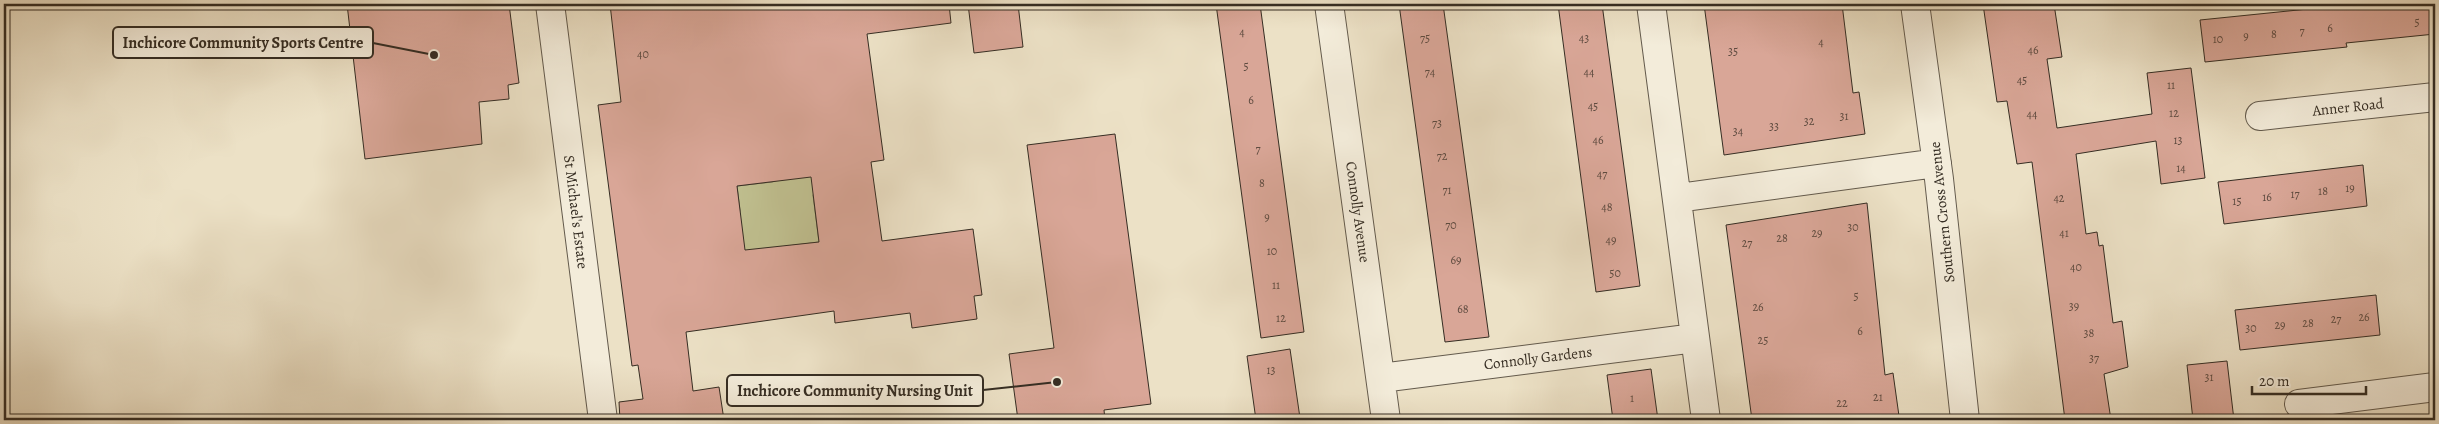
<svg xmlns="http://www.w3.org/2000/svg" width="2439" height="424" font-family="Alegreya,serif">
  <rect width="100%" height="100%" fill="#ece1c6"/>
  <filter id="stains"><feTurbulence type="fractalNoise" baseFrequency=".004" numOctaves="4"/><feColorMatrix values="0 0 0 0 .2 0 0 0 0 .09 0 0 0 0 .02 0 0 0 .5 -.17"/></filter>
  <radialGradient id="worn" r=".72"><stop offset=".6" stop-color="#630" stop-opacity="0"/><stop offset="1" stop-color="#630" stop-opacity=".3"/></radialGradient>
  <path fill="#c0c090" stroke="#7a765a" d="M832,163l-19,32 6,47 -94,12 15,-43 -3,-25 35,-4z"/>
  <path fill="#d9a697" stroke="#352d23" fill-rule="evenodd" d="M347,4h162l10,79 -11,2 1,14 -30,3 3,42 -117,15z
    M610,4h339l2,19 -84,11 17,126 -13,2 11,79 91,-12 9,66 -8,1 3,23 -65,9 -2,-15 -75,10 -1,-12 -148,21 7,59 26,-4 5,33h-104l-1,-18 24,-3 -5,-34 -6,1 -34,-261 23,-3zM811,177l8,65 -74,8 -8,-64z
    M968,4h50l5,43 -49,6z
    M1216,4h44l44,328 -43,6z
    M1399,4h44l46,333 -44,5z
    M1558,4h44l38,282 -44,6z
    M1704,4h138l11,89 6,-1 6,42 -141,21z
    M1983,4h71l8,53 -15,2 10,69 95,-14 -5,-41 44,-5 14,110 -44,6 -5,-43 -80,13 10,80 11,-2 2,14 4,-1 10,78 9,-2 6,46 -24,7 7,46h-46l-33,-258 -15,2 -10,-63 -10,1z
    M2357,4h78v30l-89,9 1,4 -142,15 -5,-42z
    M1115,134l36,270 -47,6 1,10h-87l-9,-66 45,-6 -27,-203z
    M2363,165l4,41 -143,18 -6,-42z
    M1867,203l18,172 8,-2 6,43 -28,4h-119l-26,-195z
    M2376,295l4,40 -140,15 -5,-40z
    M1290,349l10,69 -44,2 -9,-64z
    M2227,361l7,59h-41l-6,-55z
    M1651,369l7,51h-45l-6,-45z"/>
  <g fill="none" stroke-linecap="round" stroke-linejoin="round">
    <g stroke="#635a4c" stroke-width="30">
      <path id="street" d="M550,4l53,416
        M1329,4l57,416
        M1651,4l55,416
        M1915,4l24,175 26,241
        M2260,116l175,-19
        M1678,198l259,-35
        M1381,378l314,-40
        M2299,404l136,-17"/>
    </g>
    <use href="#street" stroke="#f3ecda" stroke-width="28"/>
  </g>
  <g text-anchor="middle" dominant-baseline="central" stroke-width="4.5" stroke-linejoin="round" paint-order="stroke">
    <g font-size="12" fill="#5e4b40">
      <text x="2417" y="22">5</text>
      <text x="2330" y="28">6</text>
      <text x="2302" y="31">7</text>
      <text x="1242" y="32">4</text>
      <text x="2274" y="34">8</text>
      <text x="2246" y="36">9</text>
      <text x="1425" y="38">75</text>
      <text x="1584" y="38">43</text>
      <text x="2218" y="39">10</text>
      <text x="1821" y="42">4</text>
      <text x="2033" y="50">46</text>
      <text x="1733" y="51">35</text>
      <text x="643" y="54">40</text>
      <text x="1246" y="66">5</text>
      <text x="1430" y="72">74</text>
      <text x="1589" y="72">44</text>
      <text x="2022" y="80">45</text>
      <text x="2171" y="85">11</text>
      <text x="1251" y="100">6</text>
      <text x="1593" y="106">45</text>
      <text x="2174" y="113">12</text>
      <text x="2032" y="114">44</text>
      <text x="1844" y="116">31</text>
      <text x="1809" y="121">32</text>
      <text x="1437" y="123">73</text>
      <text x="1774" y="126">33</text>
      <text x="1738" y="131">34</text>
      <text x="1598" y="140">46</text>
      <text x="2178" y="140">13</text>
      <text x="1258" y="149">7</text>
      <text x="1442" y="156">72</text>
      <text x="2181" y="168">14</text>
      <text x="1602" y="174">47</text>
      <text x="1262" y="183">8</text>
      <text x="2350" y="188">19</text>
      <text x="1447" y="190">71</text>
      <text x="2323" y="191">18</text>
      <text x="2295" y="194">17</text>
      <text x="2267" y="197">16</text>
      <text x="2059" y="198">42</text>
      <text x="2237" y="201">15</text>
      <text x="1607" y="207">48</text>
      <text x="1267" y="217">9</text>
      <text x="1451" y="225">70</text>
      <text x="1853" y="227">30</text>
      <text x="1817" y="233">29</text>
      <text x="2064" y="233">41</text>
      <text x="1782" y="238">28</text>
      <text x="1611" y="240">49</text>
      <text x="1747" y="243">27</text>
      <text x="1272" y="251">10</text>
      <text x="1456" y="260">69</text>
      <text x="2076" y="267">40</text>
      <text x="1615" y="273">50</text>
      <text x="1276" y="285">11</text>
      <text x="1856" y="296">5</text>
      <text x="2074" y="306">39</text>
      <text x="1758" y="307">26</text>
      <text x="1463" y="309">68</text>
      <text x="2364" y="317">26</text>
      <text x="1281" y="318">12</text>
      <text x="2336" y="319">27</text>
      <text x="2308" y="323">28</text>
      <text x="2280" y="325">29</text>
      <text x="2251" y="328">30</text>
      <text x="1860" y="331">6</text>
      <text x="2089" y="333">38</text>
      <text x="1763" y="340">25</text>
      <text x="2094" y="358">37</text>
      <text x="1271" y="370">13</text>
      <text x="2209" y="377">31</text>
      <text x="1878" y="397">21</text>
      <text x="1632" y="398">1</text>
      <text x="1842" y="403">22</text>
    </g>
    <g font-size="15" fill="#352d23" stroke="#f3ecda">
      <text transform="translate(2348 107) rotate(-6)">Anner Road</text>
      <text transform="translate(576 212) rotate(83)">St Michael's Estate</text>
      <text transform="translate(1358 212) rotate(82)">Connolly Avenue</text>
      <text transform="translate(1942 212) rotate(-96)">Southern Cross Avenue</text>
      <text transform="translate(1538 358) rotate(-7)">Connolly Gardens</text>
    </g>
  </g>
  <path fill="none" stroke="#352d23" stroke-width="2" d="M434 55L373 43M1057 382L983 390"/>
  <g fill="#352d23" stroke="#f3ecda" stroke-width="2">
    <circle cx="434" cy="55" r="5"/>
    <circle cx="1057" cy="382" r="5"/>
  </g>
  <g fill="#f3ecda" stroke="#352d23" stroke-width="2">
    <rect x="113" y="27" width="260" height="31" rx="5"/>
    <rect x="727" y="375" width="256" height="31" rx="5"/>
  </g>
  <g font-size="16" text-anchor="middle" font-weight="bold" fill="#352d23">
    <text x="243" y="48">Inchicore Community Sports Centre</text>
    <text x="855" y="396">Inchicore Community Nursing Unit</text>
  </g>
  <rect width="2439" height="424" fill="none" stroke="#ece1c6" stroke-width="20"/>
  <rect x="5" y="5" width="2429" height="414" fill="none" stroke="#352d23" stroke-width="2.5"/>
  <rect x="10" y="10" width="2419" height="404" fill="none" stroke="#352d23"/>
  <path d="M2252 386v8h114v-8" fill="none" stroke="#352d23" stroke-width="2.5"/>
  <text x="2259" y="386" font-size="15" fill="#352d23" stroke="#f3ecda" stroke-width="4" paint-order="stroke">20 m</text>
  <rect width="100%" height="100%" filter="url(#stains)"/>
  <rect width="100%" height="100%" fill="url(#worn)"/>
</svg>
